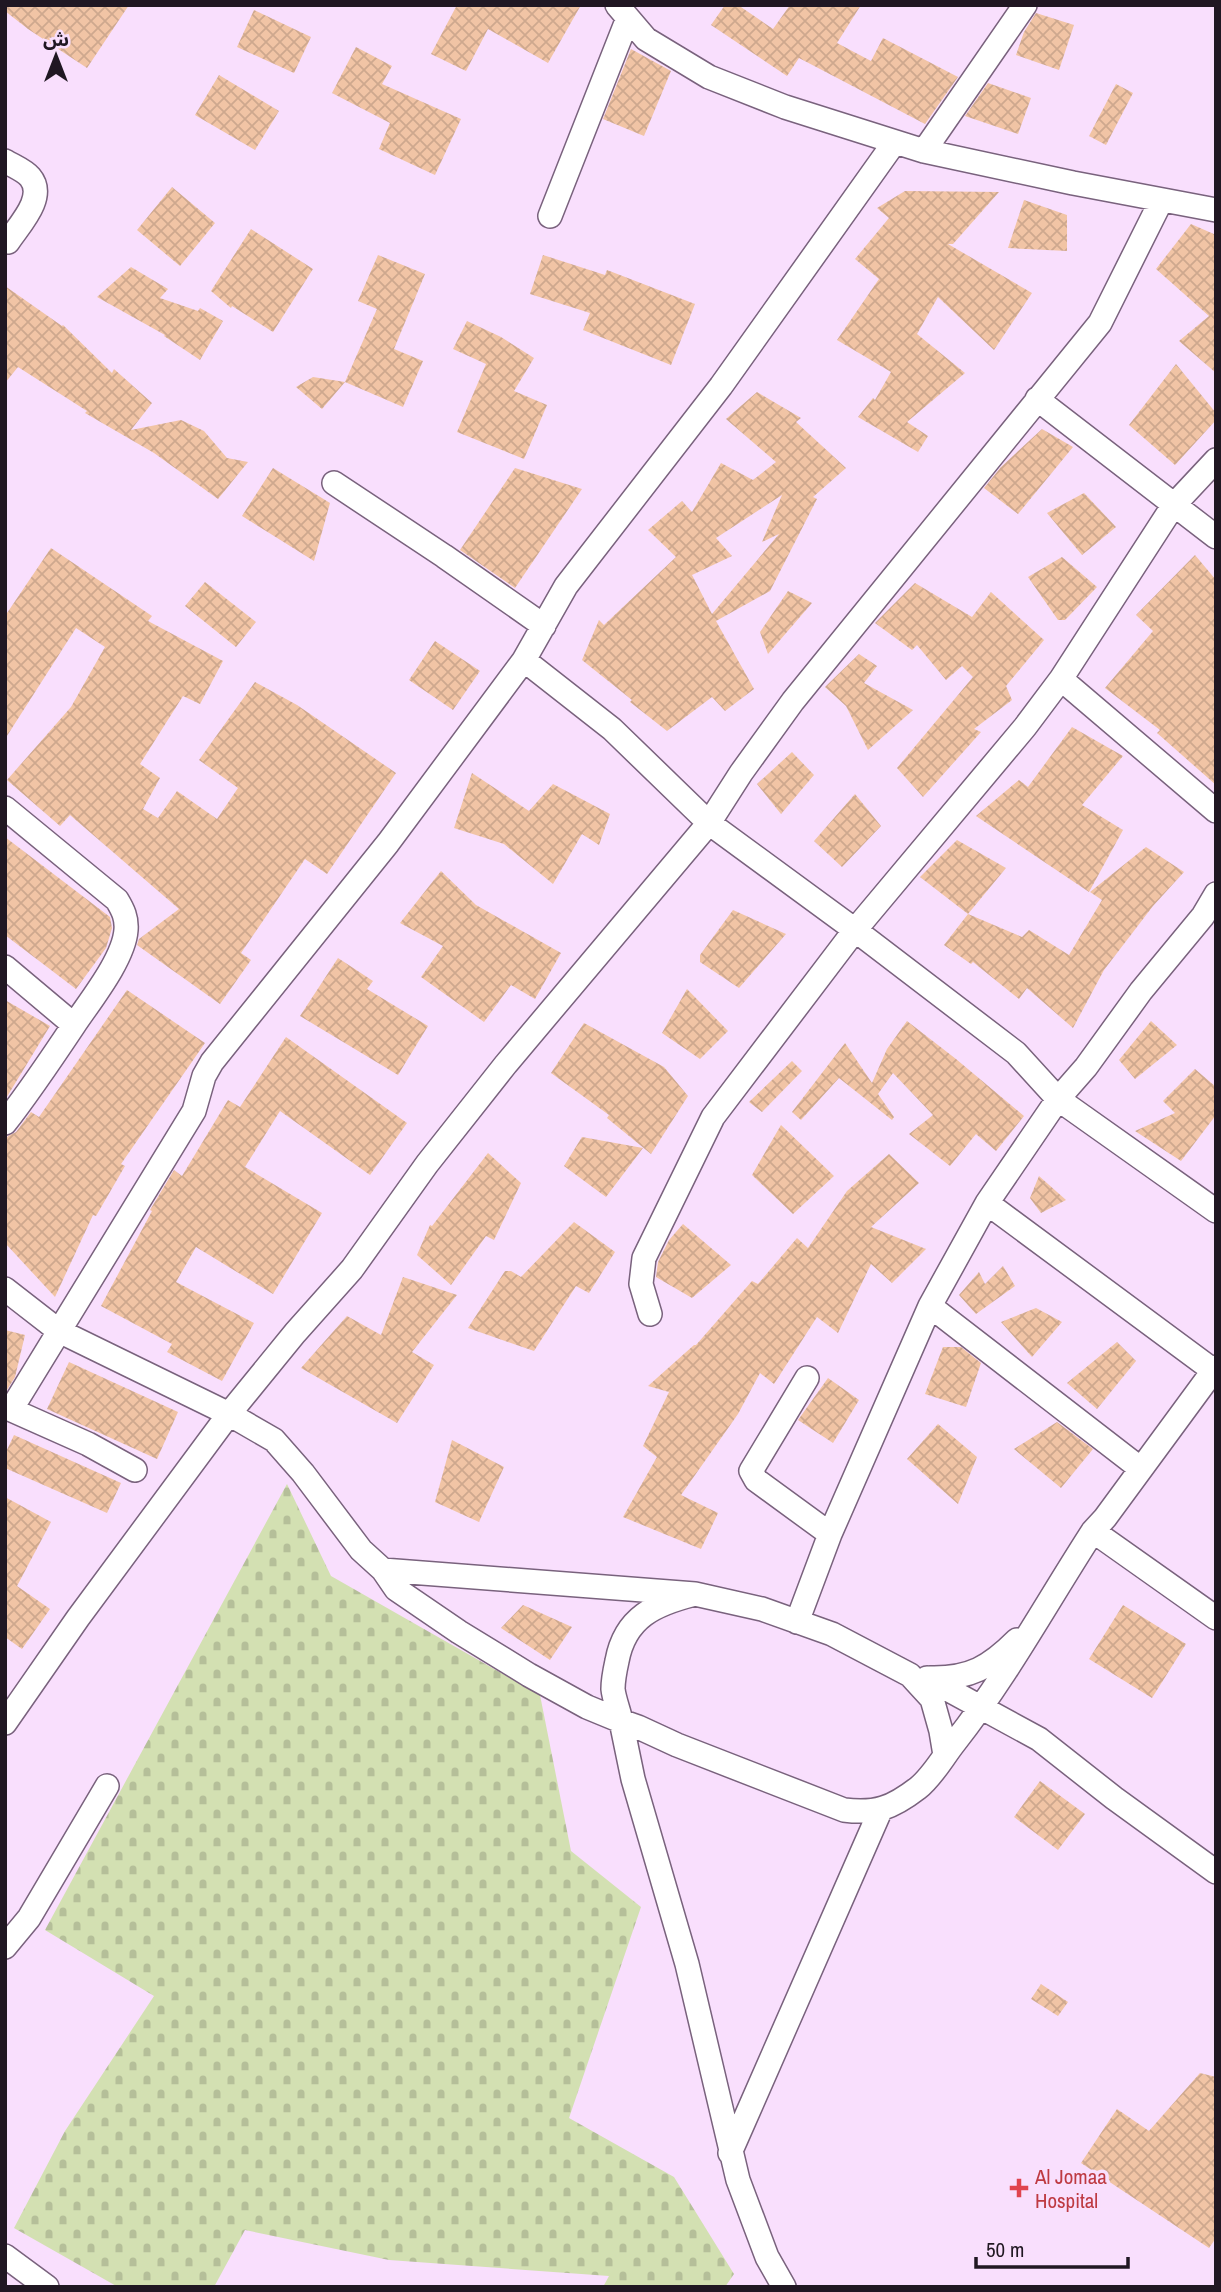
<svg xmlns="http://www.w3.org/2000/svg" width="1221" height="2292" font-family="'Archivo Narrow','Noto Sans Arabic',sans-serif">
  <defs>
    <pattern id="cemetery-stones" width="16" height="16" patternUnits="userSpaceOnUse" patternTransform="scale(1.75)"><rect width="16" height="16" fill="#d3e0b2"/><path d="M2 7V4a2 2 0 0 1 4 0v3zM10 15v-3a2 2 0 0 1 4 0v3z" fill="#b5bf99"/></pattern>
    <pattern id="building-cross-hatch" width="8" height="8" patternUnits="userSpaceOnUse" patternTransform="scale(1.75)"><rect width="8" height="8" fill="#f1c4a5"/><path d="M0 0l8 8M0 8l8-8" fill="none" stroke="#cea88e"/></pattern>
  </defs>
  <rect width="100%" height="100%" fill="#f9dffd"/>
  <path fill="url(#cemetery-stones)" d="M287,1484l44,92 209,119 31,156 70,56 -72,211 105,59 60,97 -9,13h-122l6,-11 -220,-16 -144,-30 -31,57h-96l-104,-59 51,-97 89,-135 -109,-66z"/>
  <path fill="url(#building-cross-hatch)" fill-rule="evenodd" d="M5,5h124l-42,63 -59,-39 -23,-18z
    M457,5h124l-33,58 -60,-34 -22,42 -35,-17z
    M725,5h13l35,24 17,-24h71l-24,38 34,18 12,-23 75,39 -33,47 -126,-66 -12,18 -76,-51z
    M254,10l57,27 -17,36 -57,-26z
    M1036,13l38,12 -15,45 -43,-15 8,-23z
    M356,47l36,19 -10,18 79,35 -26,56 -56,-26 11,-26 -58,-30z
    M631,49l40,22 -27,65 -41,-17z
    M219,75l60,36 -24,39 -60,-35z
    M988,83l43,15 -13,36 -53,-18z
    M1116,84l17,9 -27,52 -17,-9z
    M172,187l43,36 -35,43 -43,-36z
    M905,191l94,1 -46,52h-5l84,49 -38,57 -56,-53 -21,37 48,39 -58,49 21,14 -10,16 -60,-35 15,-19 2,2 16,-28 -54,-32 42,-61 -24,-20 34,-41 -12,-10z
    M1024,200l43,15v36l-59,-3z
    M1191,224l25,11v138l-37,-32 30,-25 -53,-47z
    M251,229l62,40 -40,63 -41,-26 -1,2 -20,-17z
    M378,255l47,19 -31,75 29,12 -20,46 -58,-25 32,-73 -19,-8z
    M543,255l62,20 2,-5 88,34 -24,61 -88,-35 7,-17 -60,-19z
    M131,267l37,22 -8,9 38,13 2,-3 23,13 -23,39 -36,-24 1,-1 -68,-38z
    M5,286l57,40 1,-1 49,48 2,-4 38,34 -21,27 50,-10 23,11 23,27 21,4 -30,37 -64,-46 -69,-40 2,-2 -69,-44 -13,16z
    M467,321l34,16 33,21 -20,33 33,14 -23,54 -67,-27 29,-68 -33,-15z
    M1176,364l40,49v7l-41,45 -46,-40z
    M313,377l32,5 -23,27 -26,-22z
    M757,392l44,26 -5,4 50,46 -33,29 4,2 -47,92 -54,30 38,68 -29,22 -13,-14 -45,34 -37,-29 2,-2 -50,-40 17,-40 5,5 72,-68 -28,-27 34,-29 10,11 29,-49 32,17 23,-18 -50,-43zM782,495l-20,47 17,-8 -67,80 -20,-39 40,-19 -16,-18z
    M1042,429l31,18 -55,67 -34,-26 17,-21z
    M273,468l57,35 -16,58 -72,-45z
    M515,468l67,21 -67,99 -55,-38z
    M1084,493l32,34 -34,28 -35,-42z
    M51,548l101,68 -4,5 75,40 -23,43 -17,-8 -43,68 20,14 -17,31 15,9 19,-27 40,28 21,-31 -39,-28 56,-78 42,23 99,68 -69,101 -22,-15 -64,94 10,7 -31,44 -83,-59 2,-6 40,-30 -109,-94 -10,11 -53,-46 64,-73 34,-60 -29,-19 -71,111v-123z
    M1195,555l21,25v205l-59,-52 3,-3 -55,-42 48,-57 -17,-16z
    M1062,557l35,30 -32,33h-7l-30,-43z
    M205,582l51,40 -20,25 -51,-41z
    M915,583l57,34 19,-25 53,48 -38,46 6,14 -38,29 7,3 -58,65 -26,-29 76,-91 -11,-11 -16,14 -29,-35 -5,5 -37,-27z
    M788,591l24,12 -44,51 -8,-22z
    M435,641l45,30 -27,39 -44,-30z
    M859,654l18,12 -13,17 49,27 -45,40 -22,-44 -21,-19z
    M1072,727l51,29 -41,49 41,25 -34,62 -113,-76 43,-36 9,7z
    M792,752l22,23 -33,39 -24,-30z
    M472,773l57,38 24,-27 57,30 -11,31 -17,-11 -29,50 -49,-40 -50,-16z
    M855,794l26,32 -39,41 -28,-26z
    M5,837l105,80 2,11 -6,20 -30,41 -71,-54z
    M957,840l49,28 -38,46 -48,-37z
    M1146,847l38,25 -31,34 -49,64 -31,58 -46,-40 -8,11 -46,-37 -2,2 -27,-19 24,-31 54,23 7,-7 40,25 33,-55 -12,-8z
    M441,871l35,34 85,48 -26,46 -24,-14 -27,37 -63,-45 22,-31 -43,-23z
    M733,910l53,24 -47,54 -39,-26v-7z
    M338,958l35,23 -6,8 61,37 -30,49 -98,-59z
    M687,989l41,42 -28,28 -38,-26z
    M127,990l78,53 -84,121 4,2 -29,50 -3,-1 -38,82 -50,-54v-102l3,-5 8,-4 15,-20 8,5z
    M5,1000l45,26 -45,74z
    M907,1021l49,38 68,57 -28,35 -20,-17 -26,32 -41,-32 24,-19 -40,-42 -15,21 16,23 -2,3 -53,-42 -38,42 -9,-8 53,-69 27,40 15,-34z
    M1151,1021l26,24 -42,34 -16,-19z
    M584,1023l80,44 24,29 -37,58 -44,-36 2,-3 -58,-42z
    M286,1037l121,86 -37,52 -90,-64 -35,56 77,46 -49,81 -77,-47 -20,35 78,41 -32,58 -55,-29 5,-8 -71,-38 51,-95 -2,-1 24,-40 8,6 46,-76 12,7z
    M792,1061l10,10 -40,41 -13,-10z
    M1195,1069l21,18v28l-35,46 -46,-30 40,-18 -12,-12z
    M781,1125l53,51 -41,38 -41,-39z
    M582,1137l61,11 -37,49 -42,-31z
    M488,1153l33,30 -27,57 -8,-4 -35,49 -34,-30 13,-30 2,1z
    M889,1154l30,29 -48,44 55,22 -34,34 -21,-19 -33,69 -21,-16 -43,67 -14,-11 -22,41 -57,81 37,18 -17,36 -78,-32 34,-60 -14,-11 26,-54 -21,-6 46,-41h2l56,-64 6,3 39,-46 11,10 39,-57z
    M1039,1176l27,24 -25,13 -11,-15z
    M574,1222l41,30 -26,41 -13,-7 -42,65 -66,-23 37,-57h6l10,6z
    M683,1224l48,41 -39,33 -36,-21 2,-15 11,-22z
    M1003,1266l12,20 -39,28 -17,-19 20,-23 6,12z
    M403,1277l54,18 -45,57 22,13 -37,58 -96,-55 46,-52 34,19z
    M1036,1308l26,14 -30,35 -31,-35z
    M5,1330l20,5 -10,42 -8,13z
    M1117,1342l19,19 -39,48 -30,-26z
    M943,1347h18l20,16 -15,44 -41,-13z
    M69,1362l109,50 -21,47 -110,-50z
    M828,1378l31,22 -26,43 -35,-23z
    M1057,1422l36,27 -32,39 -47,-39z
    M938,1424l39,33 -19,47 -51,-45z
    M14,1435l107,48 -14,30 -102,-45v-14z
    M452,1440l52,27 -25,55 -44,-20z
    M5,1497l46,25 -34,64 33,23 -28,40 -17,-12z
    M523,1605l49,22 -22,33 -49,-32z
    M1123,1605l63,39 -34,54 -63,-39z
    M1040,1781l45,33 -27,36 -44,-33z
    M1041,1984l27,18 -10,14 -27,-17z
    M1200,2073l16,4v161l-7,10 -128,-85 36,-54 32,22z"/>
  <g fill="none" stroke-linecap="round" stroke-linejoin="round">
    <g stroke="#79627d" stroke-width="26">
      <path id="minor" d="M617,5l29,34 63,38 76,30 139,44 149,32 143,27
        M894,143l-173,243 -155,200 -42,74 88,69 97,94 146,107 161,123 42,46 158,112
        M924,151l101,-146
        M5,161c8,5 19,9 25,16 17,20 -11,48 -22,65
        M550,216l78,-198
        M1037,399l179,138
        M334,483l110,73 100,70
        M1061,679l112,-173 43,-46
        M5,808l112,92c6,10 10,18 9,30 -2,29 -36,71 -52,95 -22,33 -44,66 -69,98
        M5,967l69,58
        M987,1203l227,168
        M5,1289l54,42 170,83 45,26 29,33 58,77 22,20 13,19 63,43 70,43 58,32 34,14 12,58 54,185 51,216 29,77 17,30
        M930,1306l57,-103 71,-104 28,-32 55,-76 62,-75 13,-22
        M650,1314l-9,-30 3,-26 69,-141 142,-187 170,-203 36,-48 155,132
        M807,1378l-56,93 5,9 74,54 100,-228 211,163
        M5,1407l83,37 47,26
        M12,1408l182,-297 10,-35 8,-14 176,-219 136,-183
        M1093,1531l123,87
        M383,1570l312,24 67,15 70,25 78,41 22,24 9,32 4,24
        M695,1594c-40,10 -70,23 -78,67 -2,9 -4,19 -4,28 1,10 6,22 8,32l17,6 39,18 167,65c32,4 48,-2 74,-22 15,-12 25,-31 37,-46 52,-66 92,-140 138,-211l12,-13 111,-151
        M797,1622l33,-88
        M927,1678l112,61 75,59 102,74
        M930,1678c40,1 60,-11 87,-38
        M5,1723l73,-105 151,-204 66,-81 57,-64 75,-105 79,-100 203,-241 32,-50 52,-72 307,-378 61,-122
        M5,1947l24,-29 78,-132
        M730,2153l151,-344
        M5,2256l42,31"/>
    </g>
    <use href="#minor" stroke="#fff" stroke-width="23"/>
  </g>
  <path fill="#e0444e" stroke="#f9dffd" stroke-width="2.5" d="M1015.5 2177.5h7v7h7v7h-7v7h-7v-7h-7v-7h7z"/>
  <g text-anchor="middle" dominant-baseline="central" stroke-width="7" stroke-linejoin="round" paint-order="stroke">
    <g font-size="21" fill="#be3a42" stroke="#f9dffd" text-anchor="start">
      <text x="1035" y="2176">Al Jomaa<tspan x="1035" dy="24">Hospital</tspan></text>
    </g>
  </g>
  <rect width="1221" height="2292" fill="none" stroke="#201722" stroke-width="14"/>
  <g transform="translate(56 56)" stroke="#f9dffd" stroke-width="5" paint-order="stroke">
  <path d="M0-5L12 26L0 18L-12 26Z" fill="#201722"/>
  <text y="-10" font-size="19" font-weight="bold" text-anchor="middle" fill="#201722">ش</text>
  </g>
  <path d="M976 2257v10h152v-10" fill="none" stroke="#201722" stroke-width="3.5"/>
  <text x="986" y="2257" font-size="21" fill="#201722" stroke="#f9dffd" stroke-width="5" paint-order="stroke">50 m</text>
</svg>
